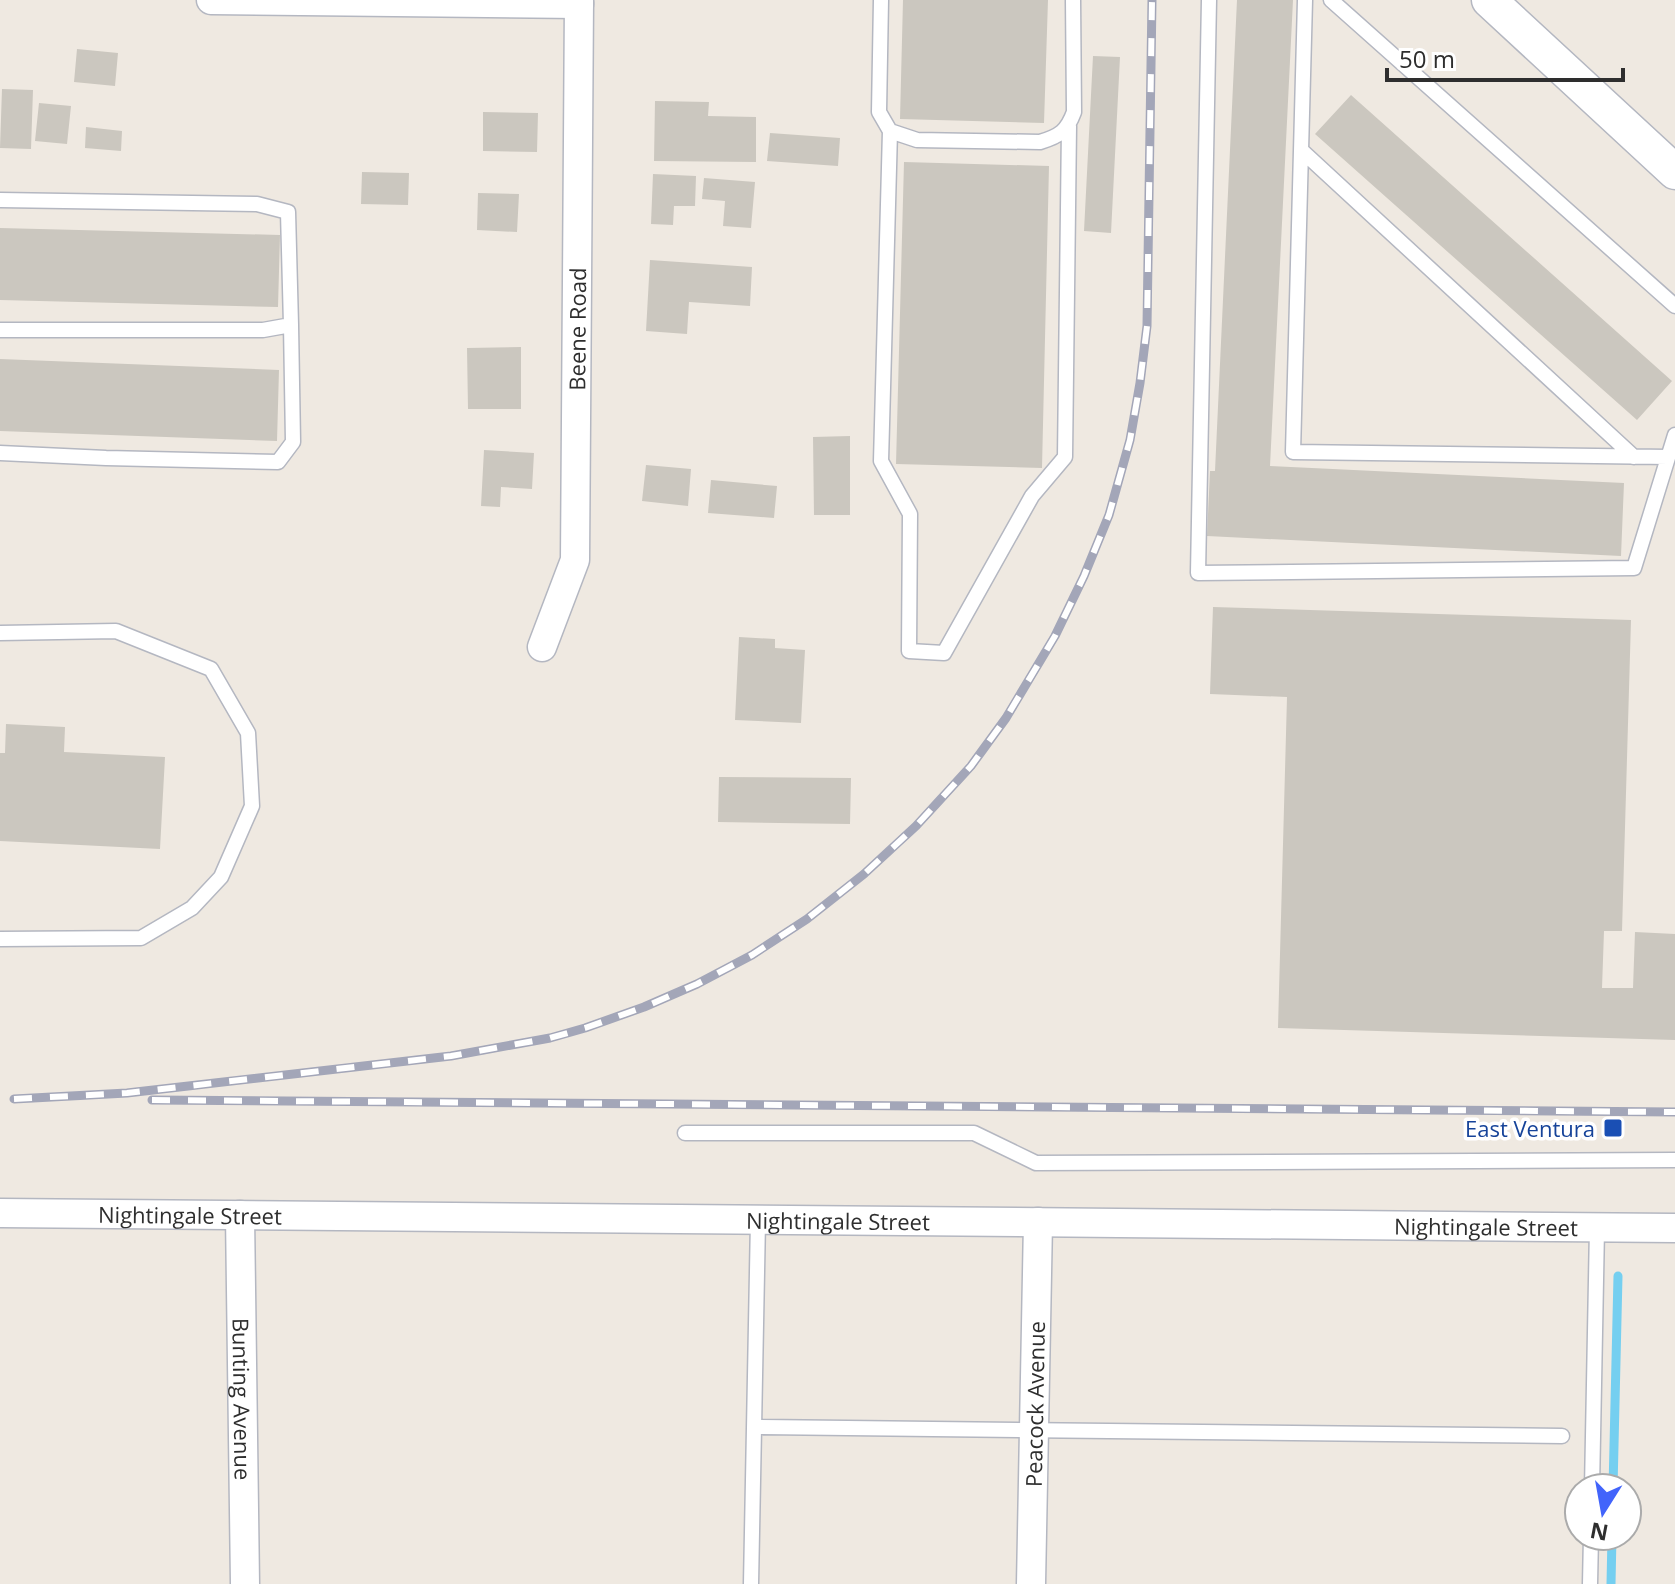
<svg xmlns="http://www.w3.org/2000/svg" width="1675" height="1584" font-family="'Open Sans',sans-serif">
  <rect width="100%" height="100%" fill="#efe9e1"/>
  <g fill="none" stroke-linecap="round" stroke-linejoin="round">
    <path stroke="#75cff0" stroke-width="9" d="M1613,1488l5,-212
      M1611,1584l1,-48"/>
  </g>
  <path fill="#cbc7bf" d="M903,0h145l-4,123 -144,-4z
    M1237,0h56l-23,466 354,17 -3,73 -414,-20 3,-65h5z
    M77,49l41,4 -3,33 -41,-4z
    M1093,56l27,1 -9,176 -27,-2z
    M2,89l31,1 -2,59 -31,-1z
    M1351,95l321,286 -35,39 -322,-286z
    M655,101l54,1 -1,14 48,1v45l-102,-1z
    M39,103l32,3 -4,38 -32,-3z
    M483,112l55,1 -1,39 -54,-1z
    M86,127l36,4 -1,20 -36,-3z
    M770,133l70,5 -2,28 -71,-5z
    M904,162l145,4 -7,302 -146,-4z
    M362,172l47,1 -1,32 -47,-1z
    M653,174l43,2 -1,30h-21l-1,19 -22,-1z
    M704,178l51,4 -4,46 -28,-2 2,-25 -23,-2z
    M478,193l41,1 -2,38 -40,-2z
    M0,228l280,7 -2,72 -278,-7z
    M650,260l102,7 -2,39 -61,-4 -2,32 -41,-3z
    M521,347v62h-53l-1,-61z
    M0,359l279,11 -2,71 -277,-10z
    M850,436v79h-36l-1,-78z
    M484,450l50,3 -2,36 -31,-2 -1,20 -19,-1z
    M646,465l45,4 -3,37 -46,-5z
    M711,480l66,6 -3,32 -66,-5z
    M1213,607l418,13 -9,311h-18l-2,57h31l2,-56 40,2v106l-397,-12 9,-331 -77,-3z
    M739,637l36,2v9l30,2 -4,73 -66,-3z
    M6,724l59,3 -1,25 101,5 -5,92 -160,-8v-88h5z
    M719,777l132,1 -1,46 -132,-2z"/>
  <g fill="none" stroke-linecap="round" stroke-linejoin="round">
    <g stroke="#b4b7c1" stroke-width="17">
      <path id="service" d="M881,0l-2,112 11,19 27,9 123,2c20,-6 27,-11 34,-30l-1,-112
        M1209,0l-11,573 436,-5 41,-133
        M1305,0l-12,452 375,5
        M1331,0l344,306
        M890,131l-9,330 29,53 -1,137 35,2 88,-157 33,-39 4,-331
        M1301,150l333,307
        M0,200l257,4 31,8 3,113 -28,5h-263
        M0,453l106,5 172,4 15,-20 -2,-117
        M0,633l116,-2 95,38 37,64 4,73 -31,71 -29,31 -51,30 -141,1
        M685,1133h289l62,30 639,-3
        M755,1427l807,9
        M1592,1488l5,-260
        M751,1584l7,-364
        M1590,1584l1,-48"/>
    </g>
    <g stroke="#b4b7c1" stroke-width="31">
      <g id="minor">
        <path d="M211,0l368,4"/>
        <path id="s1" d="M542,647l33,-87 4,-560"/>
        <path id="s2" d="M0,1213l1675,15"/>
        <path id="s3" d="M240,1215l5,369"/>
        <path id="s4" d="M1031,1584l7,-362"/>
      </g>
    </g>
    <g stroke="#b4b7c1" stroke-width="37">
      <path id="tertiary" d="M1489,0l186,172"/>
    </g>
    <use href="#service" stroke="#fff" stroke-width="14"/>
    <use href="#minor" stroke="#fff" stroke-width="28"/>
    <use href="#tertiary" stroke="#fff" stroke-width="34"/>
    <g stroke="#a3a6b8" stroke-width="9">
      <path id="rail" d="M14,1099l113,-6 324,-37 99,-18 35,-10 59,-21 53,-23 55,-29 55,-36 57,-45 52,-48 55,-60 35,-48 49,-82 29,-60 25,-61 21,-75 10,-57 7,-57 5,-326
        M152,1100l1523,12"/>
    </g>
    <use href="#rail" stroke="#fff" stroke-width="6" stroke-dasharray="18" stroke-linecap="butt"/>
  </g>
  <rect fill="#1a4fb4" stroke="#fff" stroke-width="3" x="1603" y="1118" width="20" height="20" rx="4"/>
  <g text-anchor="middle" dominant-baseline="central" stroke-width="7" stroke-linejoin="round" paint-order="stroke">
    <g font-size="22" fill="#2e2e2e" stroke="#fff">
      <text stroke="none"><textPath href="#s1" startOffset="324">Beene Road</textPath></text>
      <text stroke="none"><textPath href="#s2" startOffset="190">Nightingale Street</textPath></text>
      <text stroke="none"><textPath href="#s2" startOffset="838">Nightingale Street</textPath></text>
      <text stroke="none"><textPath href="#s2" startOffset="1486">Nightingale Street</textPath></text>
      <text stroke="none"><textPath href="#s3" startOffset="184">Bunting Avenue</textPath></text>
      <text stroke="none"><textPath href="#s4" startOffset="180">Peacock Avenue</textPath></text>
    </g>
    <g font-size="22" fill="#164399" stroke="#fff" text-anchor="end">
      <text x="1595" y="1128">East Ventura</text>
    </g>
  </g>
  <g transform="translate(1603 1512) rotate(191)"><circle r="38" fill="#ffffff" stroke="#ababab" stroke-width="2"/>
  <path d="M0-6L14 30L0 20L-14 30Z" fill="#4264fb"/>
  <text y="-12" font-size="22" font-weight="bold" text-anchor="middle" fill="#2e2e2e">N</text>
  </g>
  <path d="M1387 68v12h236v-12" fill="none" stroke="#2e2e2e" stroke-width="4"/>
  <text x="1399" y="68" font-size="24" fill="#2e2e2e" stroke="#ffffff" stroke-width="6" paint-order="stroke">50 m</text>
</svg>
